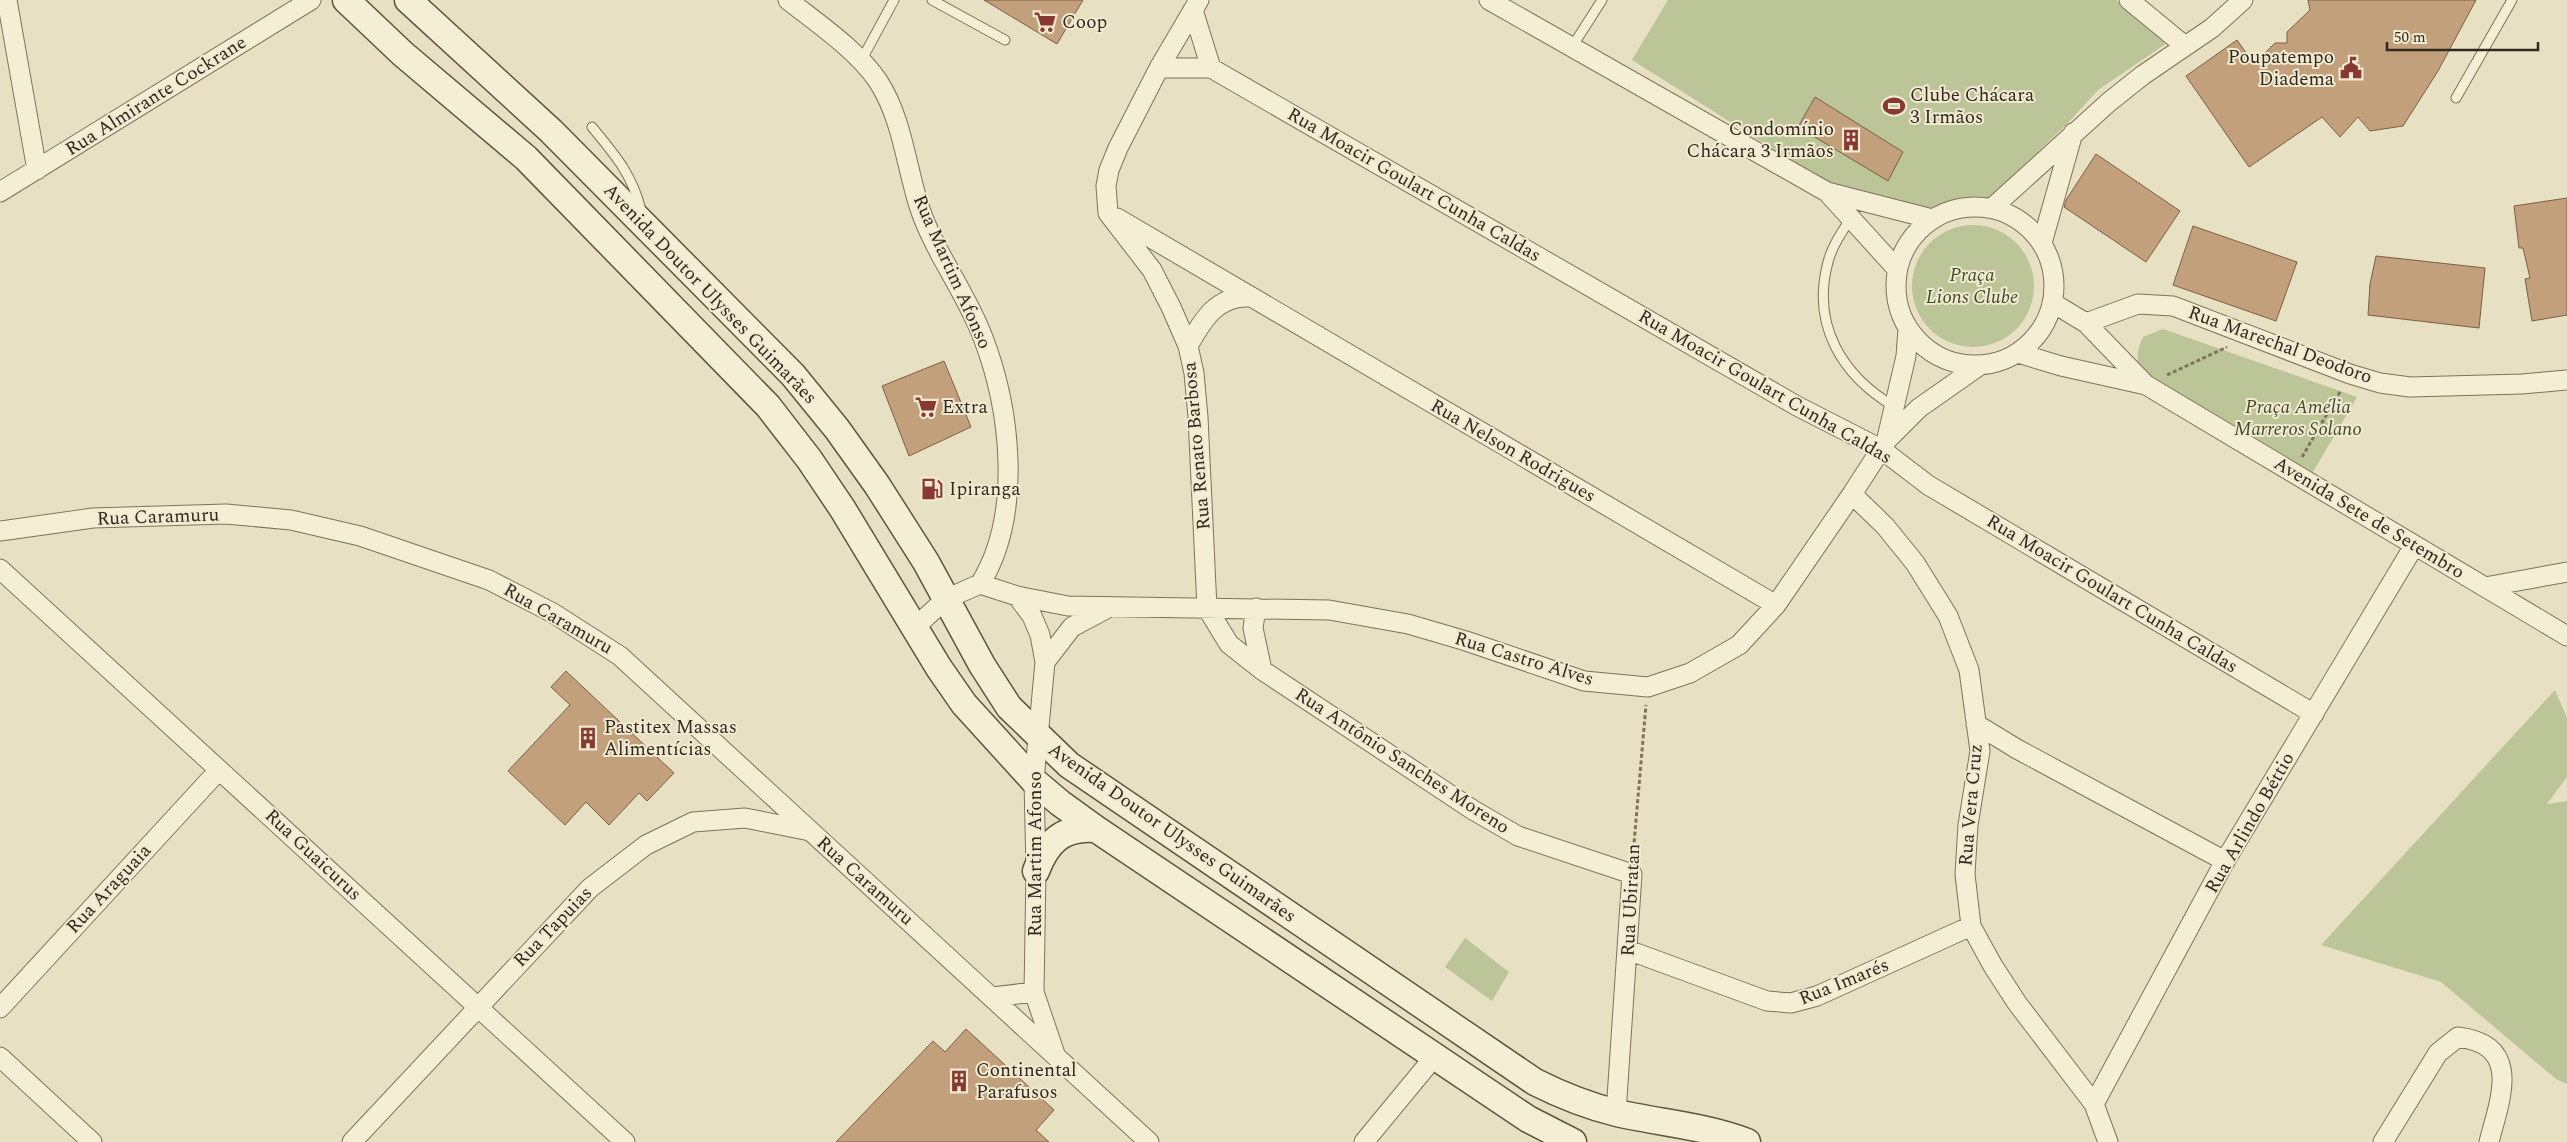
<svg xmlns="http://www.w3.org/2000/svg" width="2567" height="1142" font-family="Spectral,serif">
  <rect width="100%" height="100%" fill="#e8e0c2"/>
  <path fill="#bbc598" d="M1668,0h448l51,43 -69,47 -30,33 -80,76h-32l-27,10 -100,-25 -197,-124z
    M1912 286a61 61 0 1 1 122 0a61 61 0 1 1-122 0Z
    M2163,329l194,68 -44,75 -173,-101c-4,-14 -3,-22 3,-34z
    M2555,690l12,28v59l-20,27 20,-3v283l-11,-5 -115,-97 -120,-37z
    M1465,938l44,34 -17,29 -47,-34z"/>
  <path fill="#c2a07c" stroke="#7c5f44" d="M984,0h99l-26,44z
    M2308,0h168l-38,71 -35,55 -33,5 -12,-14 -18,20 -18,-20 -73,50 -63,-91 51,-36 17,24 21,-21h12v-11l23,-22z
    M1815,97l88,55 -15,29 -90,-54z
    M2096,154l84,57 -34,51 -82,-55 2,-7z
    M2567,198v117l-35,6 -7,-42 5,-1 -7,-30h-4l-5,-42z
    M2193,226l104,36 -21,59 -103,-36z
    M2376,256l109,12 -6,60 -111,-13 2,-31z
    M944,361l27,66 -62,29 -27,-70z
    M566,671l108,102 -27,28 -8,-8 -30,32 -23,-23 -21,23 -57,-54 62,-66 -19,-18z
    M966,1029l88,81 -18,20 13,12h-213l97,-101 12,11z"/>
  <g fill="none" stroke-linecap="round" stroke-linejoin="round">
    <g stroke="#80725b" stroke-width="11">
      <path id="lane" d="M932,0l73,40
        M1572,47l30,-47
        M861,61l33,-61
        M2456,98l56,-98
        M592,127c23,28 40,47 49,83
        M1851,218c-9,14 -19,28 -23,44 -17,63 14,114 67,145"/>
    </g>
    <g stroke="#80725b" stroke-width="21">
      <path id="street" d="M7,0l30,170
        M788,0c29,23 69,50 90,81 24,37 28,84 41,125 15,46 46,85 63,129 29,74 41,180 -2,249
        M1199,0l-40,68 -41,80 -9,22 -3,16 2,27 44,57 19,37 17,39 6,27 4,44 9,191 22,36 33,26 211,140 45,26 114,38 -16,239
        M1489,0l338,192 105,27
        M2129,0l56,46
        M1193,10l18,58
        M1159,68h52l586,338 84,43 47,36 386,229
        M0,192l311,-192
        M1827,192l70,77
        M1896 286a79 79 0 1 1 158 0a79 79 0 1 1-158 0Z
        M1992,208l117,-106 34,-27 69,-47 31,-28
        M1117,218l659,387
        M2042,243l31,-110
        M2053,303l33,20 60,62 421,251
        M2086,323l52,-19 35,2 177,68 30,9 30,4 112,-3 45,-4
        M1188,346c14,-25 29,-51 61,-49
        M2018,353l43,13 85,19
        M1887,438l19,-82 2,-27
        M1852,494l33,32 30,37 33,53 21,54 11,81 -12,74 -3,49 6,52 22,40 24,37 77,101 14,38
        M0,531l93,-13 133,-4 65,6 69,16 129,44 64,33 67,43 529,486
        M0,569l625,573
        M2485,587l82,-15
        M1017,596l15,20 8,19 5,27 -11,119 2,90 -2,121 21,62
        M1256,608l-3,20 9,42
        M915,627l31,-28 34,-15 37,12 51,10 261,4 79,14 58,17 118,40 64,6 42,-14 49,-28 37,-40 76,-111 35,-54 32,-32 60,-42
        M1045,662l27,-35 34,-18
        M1976,724l41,25 208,112
        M1628,950l139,51 24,2 26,-7 154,-70
        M993,997l41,-5
        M0,1008l219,-238
        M0,1057l92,85
        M2094,1104l131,-243 189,-315
        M352,1142l238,-254 56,-43 47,-23 52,-4 65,13
        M1364,1142l71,-86
        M2383,1142l55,-89 20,-16c65,8 42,62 31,105"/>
    </g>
    <g stroke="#62533f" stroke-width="29">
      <path id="secondary" d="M346,0l57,54 123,104 242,248 41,53 33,49 97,160 25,36 70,77 26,22 36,26 432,290 45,23
        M408,0l143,131 242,244 44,54 40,56 49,77 56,103 27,42 60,58 466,317c26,13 53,24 82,31 44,10 88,13 130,29
        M1036,871c11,-29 27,-45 60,-42"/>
    </g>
    <path stroke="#80725b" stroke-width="3" stroke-dasharray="4 2.5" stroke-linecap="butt" d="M2167,375l60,-28
      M2302,457l39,-67
      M1633,855l13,-150"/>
    <use href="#lane" stroke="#f4eed4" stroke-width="9"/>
    <use href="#street" stroke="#f4eed4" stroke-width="19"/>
    <use href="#secondary" stroke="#f4eed4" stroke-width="26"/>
  </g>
  <defs>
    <g id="supermarket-bare" transform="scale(1.725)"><path d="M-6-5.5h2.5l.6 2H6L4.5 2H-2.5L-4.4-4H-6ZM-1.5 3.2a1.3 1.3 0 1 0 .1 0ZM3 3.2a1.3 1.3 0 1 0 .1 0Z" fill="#883932" stroke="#f1ead1" stroke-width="2.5" paint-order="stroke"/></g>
    <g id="civic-bare" transform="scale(1.725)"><path d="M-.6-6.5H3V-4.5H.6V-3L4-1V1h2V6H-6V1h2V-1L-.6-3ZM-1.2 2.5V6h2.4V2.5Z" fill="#883932" stroke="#f1ead1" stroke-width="2.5" paint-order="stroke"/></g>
    <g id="stadium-bare" transform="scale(1.725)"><path d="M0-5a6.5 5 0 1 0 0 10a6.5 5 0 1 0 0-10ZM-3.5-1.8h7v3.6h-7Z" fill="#883932" stroke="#f1ead1" stroke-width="2.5" paint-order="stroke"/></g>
    <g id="building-bare" transform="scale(1.725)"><path d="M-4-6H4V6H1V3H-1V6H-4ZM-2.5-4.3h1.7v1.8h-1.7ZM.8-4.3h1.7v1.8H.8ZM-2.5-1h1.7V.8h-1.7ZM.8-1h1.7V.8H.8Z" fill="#883932" stroke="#f1ead1" stroke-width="2.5" paint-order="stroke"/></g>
    <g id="fuel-bare" transform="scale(1.725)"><path d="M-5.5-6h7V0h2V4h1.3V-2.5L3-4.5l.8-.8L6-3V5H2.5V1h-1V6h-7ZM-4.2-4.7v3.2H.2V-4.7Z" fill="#883932" stroke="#f1ead1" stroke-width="2.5" paint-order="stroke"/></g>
  </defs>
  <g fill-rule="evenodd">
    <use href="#supermarket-bare" x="1045" y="22"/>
    <use href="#civic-bare" x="2351" y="68"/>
    <use href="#stadium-bare" x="1894" y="106"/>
    <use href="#building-bare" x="1851" y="140"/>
    <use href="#supermarket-bare" x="926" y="407"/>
    <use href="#fuel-bare" x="932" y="489"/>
    <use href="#building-bare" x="588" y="738"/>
    <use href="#building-bare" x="959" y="1081"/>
  </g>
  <g text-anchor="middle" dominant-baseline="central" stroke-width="4" stroke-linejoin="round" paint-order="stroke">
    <g font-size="19" fill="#32291e" stroke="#f1ead1" text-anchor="start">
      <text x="1062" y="22">Coop</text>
      <text x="2334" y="57" text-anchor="end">Poupatempo<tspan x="2334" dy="22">Diadema</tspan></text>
      <text x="1910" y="95">Clube Chácara<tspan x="1910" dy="22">3 Irmãos</tspan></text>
      <text x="1834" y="129" text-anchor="end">Condomínio<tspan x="1834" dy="22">Chácara 3 Irmãos</tspan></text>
      <text x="942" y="407">Extra</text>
      <text x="949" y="489">Ipiranga</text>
      <text x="604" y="727">Pastitex Massas<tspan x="604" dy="22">Alimentícias</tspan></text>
      <text x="976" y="1070">Continental<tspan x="976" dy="22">Parafusos</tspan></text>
    </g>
    <g font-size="19" fill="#32291e" stroke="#f1ead1">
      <text transform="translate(156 96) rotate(-32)">Rua Almirante Cockrane</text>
      <text transform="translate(1414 185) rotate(30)">Rua Moacir Goulart Cunha Caldas</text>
      <text transform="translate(952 272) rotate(66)">Rua Martim Afonso</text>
      <text transform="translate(710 294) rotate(46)">Avenida Doutor Ulysses Guimarães</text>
      <text transform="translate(2280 345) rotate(20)">Rua Marechal Deodoro</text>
      <text transform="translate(1765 387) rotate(30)">Rua Moacir Goulart Cunha Caldas</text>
      <text transform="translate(1197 446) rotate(-95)">Rua Renato Barbosa</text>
      <text transform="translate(1513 451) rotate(30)">Rua Nelson Rodrigues</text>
      <text transform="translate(158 517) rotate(-2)">Rua Caramuru</text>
      <text transform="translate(2369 518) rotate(31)">Avenida Sete de Setembro</text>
      <text transform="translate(2112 594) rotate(31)">Rua Moacir Goulart Cunha Caldas</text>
      <text transform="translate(558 619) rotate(30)">Rua Caramuru</text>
      <text transform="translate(1524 659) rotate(17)">Rua Castro Alves</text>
      <text transform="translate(1402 761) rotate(33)">Rua Antônio Sanches Moreno</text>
      <text transform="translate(1971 805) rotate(-85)">Rua Vera Cruz</text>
      <text transform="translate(2250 823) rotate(-60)">Rua Arlindo Béttio</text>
      <text transform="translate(1172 833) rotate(35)">Avenida Doutor Ulysses Guimarães</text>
      <text transform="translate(1035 854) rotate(-90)">Rua Martim Afonso</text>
      <text transform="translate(313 855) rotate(43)">Rua Guaicurus</text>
      <text transform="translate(865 881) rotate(42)">Rua Caramuru</text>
      <text transform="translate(109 889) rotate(-47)">Rua Araguaia</text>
      <text transform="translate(1631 900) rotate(-87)">Rua Ubiratan</text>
      <text transform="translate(553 927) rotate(-46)">Rua Tapuias</text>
      <text transform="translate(1844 982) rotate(-22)">Rua Imarés</text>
    </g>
    <g font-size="19" font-style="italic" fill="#3f4c27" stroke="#f1ead1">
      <text x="1972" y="275">Praça<tspan x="1972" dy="22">Lions Clube</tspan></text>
      <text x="2298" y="407">Praça Amélia<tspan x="2298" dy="22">Marreros Solano</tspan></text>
    </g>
  </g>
  <path d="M2387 42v8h151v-8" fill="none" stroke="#32291e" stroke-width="2.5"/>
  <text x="2394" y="42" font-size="15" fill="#32291e" stroke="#f1ead1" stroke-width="4" paint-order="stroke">50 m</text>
</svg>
